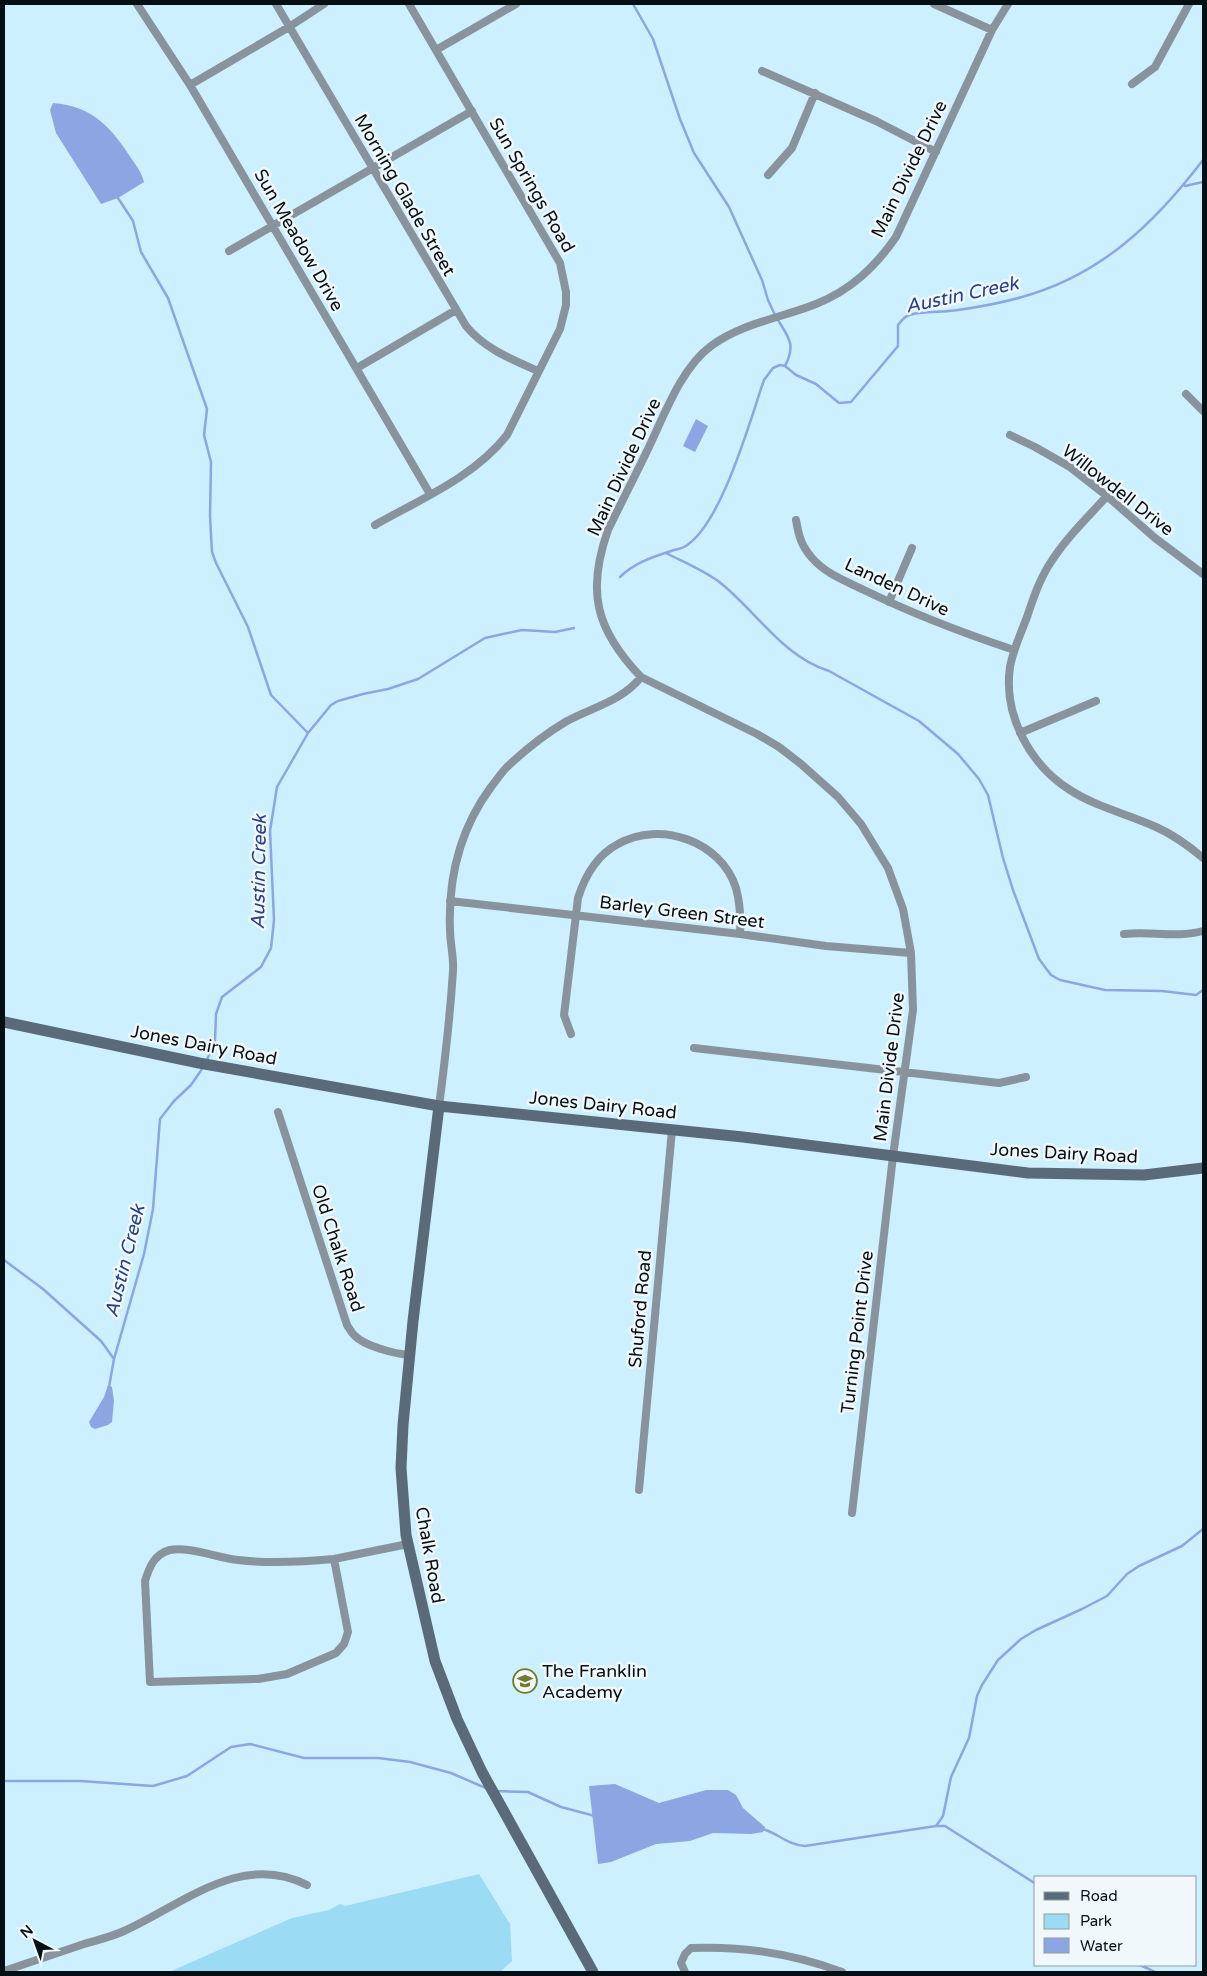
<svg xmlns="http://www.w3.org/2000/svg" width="1207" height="1976" font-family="'Varela Round',sans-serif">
  <rect width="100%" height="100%" fill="#ccf0fe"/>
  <path fill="#9bdbf3" d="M479,1874l31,50 2,37 -12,11h-331l123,-54 37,-8 11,-6 5,2z"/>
  <path fill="#8ca6e3" d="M53,103c39,3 58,24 78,55 5,7 11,15 13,24l-26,16 -17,6 -45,-71 -6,-23z
    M696,419l12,7 -13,26 -12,-6z
    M108,1385l4,2 2,14 -2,21 -4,3 -13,4 -4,-2 -2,-5 15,-25z
    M615,1784l44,19 47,-13h22l8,5 7,13 22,19 -2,5 -12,2 -38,-1 -23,8 -34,3 -45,18 -13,2 -9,-78z"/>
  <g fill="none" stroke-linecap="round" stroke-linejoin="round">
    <path stroke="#8ca6e3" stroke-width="2.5" d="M633,4l20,35 27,80 14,34 35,54 33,73 6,20 7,15
      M1185,186l18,-4
      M118,198l15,23 8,31 27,46 39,111 -3,26 7,27 -1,54 2,36 4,11 32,64 23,68 37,38
      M778,320c11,18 18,25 7,46
      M666,553c17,9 42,19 57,32 35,29 61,72 106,86l90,50 39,33 21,25 9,16 15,63 10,32 26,69 12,16 9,5 45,10 57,1 34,4 7,-5
      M620,577c15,-15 33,-20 54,-27 3,-1 7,-1 10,-3 37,-20 66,-127 80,-167l9,-12 7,-3 5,1 11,9 20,9 23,19 12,-1 47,-56v-21c3,-4 6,-8 11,-10 16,-5 33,-2 49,-5 21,-3 43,-7 64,-13 79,-22 132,-73 181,-137
      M206,1062l9,-21 1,-27 6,-17 39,-30 10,-19 3,-28 -4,-89 7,-44 31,-54 23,-28 7,-4 25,-7 25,-5 30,-10 67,-41 37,-8 33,2 19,-4
      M4,1260l39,29 58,52 13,18
      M109,1387l5,-28 30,-105 9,-45 7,-90 14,-18 17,-16 13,-19
      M4,1781h76l73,5 34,-10 44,-29 19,-3 54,14h74l32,4 41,11 37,16
      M495,1791l33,1 33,15 34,9
      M936,1826l7,-10 8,-39 18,-39 8,-42 5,-11 16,-25 23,-21 15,-9 46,-21 25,-13 20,-22 12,-8 43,-20 21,-17
      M763,1829c16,5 25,16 42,17l131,-20h9l91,58
      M1140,1965l15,7"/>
    <path stroke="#89939d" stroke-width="8" d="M137,4l53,81 240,409
      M276,4l190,322c19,23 45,33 72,45
      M934,4l58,26
      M436,50l80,-46
      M762,71l114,50 60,31
      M1132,84l23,-17 34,-63
      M190,85l99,-58 35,-23
      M768,175l24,-27 23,-55
      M229,251l243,-140
      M357,368l99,-58
      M1186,394l17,17
      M1010,435l25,12 35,20 37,29 48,42 48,36
      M1107,496c-20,22 -42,43 -58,69 -10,16 -16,34 -22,52 -6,16 -14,33 -17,50 -7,48 20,98 60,123 26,17 58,24 86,37 18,8 33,19 47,31
      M796,520c3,17 5,25 16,38 14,16 34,23 52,32 49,24 99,43 150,60
      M375,525c46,-26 99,-48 132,-90l53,-106 6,-24v-13l-6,-29 -151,-259
      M889,602l23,-54
      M1020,733l76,-32
      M450,901l290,33 86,12 85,7
      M1124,934c26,-3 53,4 79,-3
      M571,1034l-7,-19 14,-117c7,-22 19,-43 40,-54 42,-24 103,-3 118,44 4,15 5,30 4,46
      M694,1048l305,35 27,-6
      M439,1106c6,-45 11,-90 14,-135 1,-14 -3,-28 -3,-41 -2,-51 10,-101 41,-143 5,-6 10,-14 16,-20 19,-18 38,-33 60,-46 26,-14 55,-20 74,-44
      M278,1112l69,213c2,3 4,7 7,10 10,11 41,19 56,20
      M639,1490l33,-360
      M852,1513l41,-357 20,-146 -2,-57 -8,-44 -15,-41 -27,-44 -23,-27 -37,-33 -22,-17 -22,-13 -116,-57c-45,-47 -55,-85 -33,-147 13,-27 27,-54 40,-81 16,-33 33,-81 63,-103 31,-23 70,-28 105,-42 35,-14 59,-37 80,-67l96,-207 16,-26
      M334,1559c-32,3 -63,5 -96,1 -20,-2 -49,-14 -68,-10 -16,4 -21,18 -25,31l5,101 108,-3 29,-5 49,-21 8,-9 4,-12 -14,-73 74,-15
      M4,1971c26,-9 53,-18 80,-27 13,-4 27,-7 40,-13 58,-26 117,-80 183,-46
      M685,1972l-4,-9 4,-9 6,-6c51,-2 103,6 151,24"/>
    <path stroke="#5b6a78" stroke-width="11" d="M4,1022l195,41 240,43 304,31 285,36 116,2 59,-7
      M439,1106l-26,215 -10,104 -2,43 5,67 29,126 22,58 25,53 111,200"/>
  </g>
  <defs>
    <g id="school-ring" transform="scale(1.25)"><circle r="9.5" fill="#f1f8fb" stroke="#727c28" stroke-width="1.5"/><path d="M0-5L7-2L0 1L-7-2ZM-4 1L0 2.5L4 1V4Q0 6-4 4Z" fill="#727c28"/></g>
  </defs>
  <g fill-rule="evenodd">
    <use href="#school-ring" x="525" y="1681"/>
  </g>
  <g text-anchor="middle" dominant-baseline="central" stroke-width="5" stroke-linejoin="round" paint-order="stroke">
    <g font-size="18" fill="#040f14" stroke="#f1f8fb">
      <text transform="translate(909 169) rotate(-64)">Main Divide Drive</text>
      <text transform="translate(532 185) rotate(60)">Sun Springs Road</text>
      <text transform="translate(405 195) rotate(60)">Morning Glade Street</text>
      <text transform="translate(299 240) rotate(60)">Sun Meadow Drive</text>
      <text transform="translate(624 467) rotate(-65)">Main Divide Drive</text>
      <text transform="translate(1118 490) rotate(38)">Willowdell Drive</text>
      <text transform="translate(897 587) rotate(25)">Landen Drive</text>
      <text transform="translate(682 912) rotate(7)">Barley Green Street</text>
      <text transform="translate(204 1045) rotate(11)">Jones Dairy Road</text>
      <text transform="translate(889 1067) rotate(-83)">Main Divide Drive</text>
      <text transform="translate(603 1105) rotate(6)">Jones Dairy Road</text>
      <text transform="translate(1064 1153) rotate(3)">Jones Dairy Road</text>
      <text transform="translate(338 1248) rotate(72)">Old Chalk Road</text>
      <text transform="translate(640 1309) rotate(-85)">Shuford Road</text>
      <text transform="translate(857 1332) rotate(-83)">Turning Point Drive</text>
      <text transform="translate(430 1555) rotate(80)">Chalk Road</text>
    </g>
    <g font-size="18" fill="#040f14" stroke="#f1f8fb" text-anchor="start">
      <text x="542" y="1671">The Franklin<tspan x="542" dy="21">Academy</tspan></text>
    </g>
    <g font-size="19" font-style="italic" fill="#274087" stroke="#f1f8fb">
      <text transform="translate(962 295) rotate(-12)">Austin Creek</text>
      <text transform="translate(259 872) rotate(-89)">Austin Creek</text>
      <text transform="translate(125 1261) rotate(-76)">Austin Creek</text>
    </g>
  </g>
  <rect width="1207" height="1976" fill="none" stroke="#040f14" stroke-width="10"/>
  <rect x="1034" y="1876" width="162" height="90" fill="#f1f8fb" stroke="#929b9f"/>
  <rect x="1044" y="1892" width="25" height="8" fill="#5b6a78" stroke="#929b9f"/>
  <text x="1080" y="1901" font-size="15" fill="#040f14">Road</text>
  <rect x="1044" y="1914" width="25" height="15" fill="#9bdbf3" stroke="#929b9f"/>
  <text x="1080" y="1926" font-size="15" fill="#040f14">Park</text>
  <rect x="1044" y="1938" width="25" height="15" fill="#8ca6e3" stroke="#929b9f"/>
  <text x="1080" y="1951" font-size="15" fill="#040f14">Water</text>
  <g transform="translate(35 1941) rotate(319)" stroke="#f1f8fb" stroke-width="4" paint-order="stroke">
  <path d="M0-4L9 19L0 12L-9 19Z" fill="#040f14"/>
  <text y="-8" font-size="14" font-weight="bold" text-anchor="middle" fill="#040f14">N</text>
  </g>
</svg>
